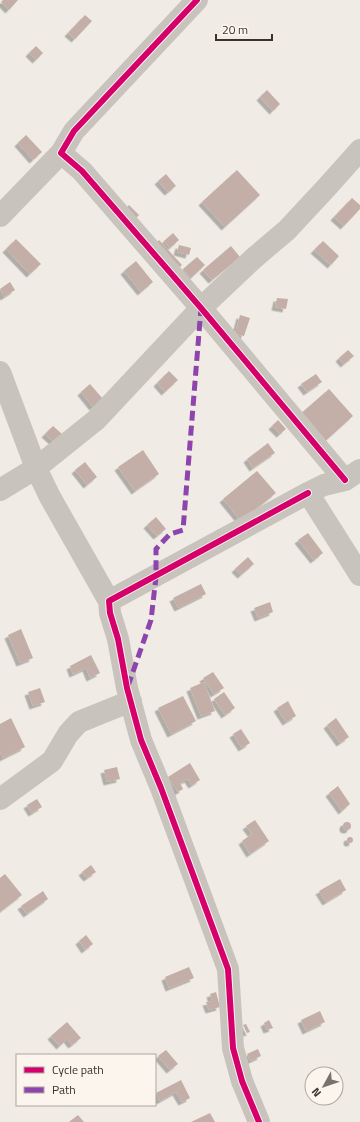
<svg xmlns="http://www.w3.org/2000/svg" width="360" height="1122" font-family="'Titillium Web',sans-serif">
  <defs>
    <filter id="shadow"><feDropShadow dx="-3.5" dy="3.5" stdDeviation="0" flood-color="#0004"/></filter>
  </defs>
  <rect width="100%" height="100%" fill="#f0ebe5"/>
  <path fill="#c3afa7" filter="url(#shadow)" d="M3,0h15l-9,10 -8,-8z
    M85,15l7,6 -17,18 -7,-6z
    M36,46l7,7 -7,7 -7,-7z
    M267,90l13,14 -7,7 -13,-14z
    M26,135l16,17 -9,8 -15,-17z
    M237,170l23,25 -35,32 -23,-25z
    M166,174l10,12 -8,6 -10,-11z
    M352,198l8,7v4l-16,17 -10,-9z
    M129,205l10,10 -7,7 -10,-9z
    M173,233l6,7 -9,8 -6,-7z
    M16,239l25,25 -11,10 -24,-25z
    M159,240l23,25 -8,8 -24,-24z
    M323,241l16,15 -8,9 -17,-15z
    M179,245l12,3 -2,7 -12,-3z
    M231,246l9,11 -28,23 -9,-10z
    M197,257l8,8 -14,13 -8,-9z
    M136,261l17,21 -12,10 -17,-21z
    M10,282l5,8 -11,7 -4,-8z
    M277,298l11,1 -2,10 -11,-2z
    M240,315l10,3 -6,18 -9,-2z
    M348,350l6,6 -10,8 -5,-6z
    M169,371l9,9 -13,12 -8,-9z
    M316,374l6,8 -15,10 -6,-8z
    M90,384l13,15 -10,8 -12,-15z
    M329,389l24,27 -30,27 -25,-27z
    M278,420l8,9 -6,5 -8,-8z
    M53,426l10,9 -8,8 -10,-9z
    M268,443l7,10 -22,15 -6,-9z
    M143,450l16,24 -24,17 -17,-24z
    M85,462l12,15 -10,8 -12,-15z
    M257,471l19,22 -35,28 -18,-22z
    M156,517l10,12 -9,7 -10,-11z
    M308,533l15,20 -9,7 -16,-20z
    M248,557l6,7 -13,11 -6,-6z
    M201,584l5,10 -28,14 -5,-10z
    M270,602l3,10 -15,6 -4,-10z
    M21,629l12,29 -13,5 -12,-28z
    M91,655l9,18 -10,5 -4,-10 -13,6 -3,-8z
    M213,672l11,16 -10,6 -11,-16z
    M204,682l11,29 -14,5 -11,-28z
    M40,688l5,14 -12,4 -5,-14z
    M224,692l11,16 -10,7 -11,-16z
    M183,696l13,25 -25,13 -13,-26z
    M288,701l8,15 -10,6 -9,-14z
    M11,718l14,29 -22,11 -3,-6v-28z
    M336,718l13,19 -9,6 -13,-18z
    M241,729l9,14 -8,5 -9,-14z
    M190,763l10,17 -8,5 -4,-6 -8,4 3,6 -5,3 -10,-15z
    M117,767l3,12 -13,3 -3,-12z
    M338,786l12,18 -8,7 -13,-18z
    M37,799l5,8 -10,6 -5,-8z
    M255,820l14,21 -19,13 -8,-13 10,-7 -6,-8z
    M343 826a4 4 0 1 1 8 0a4 4 0 1 1-8 0Z
    M347 840a3 3 0 1 1 6 0a3 3 0 1 1-6 0Z
    M91,865l5,7 -9,6 -5,-6z
    M5,874l17,21 -22,17v-34z
    M340,879l6,11 -20,12 -7,-11z
    M43,891l5,8 -21,15 -6,-8z
    M86,935l7,9 -8,6 -6,-9z
    M189,967l5,11 -25,10 -4,-11z
    M216,992l4,15 -11,3 -3,-8 6,-1 -2,-7z
    M320,1011l5,11 -19,9 -5,-11z
    M269,1020l4,8 -6,2 -3,-7z
    M67,1022l14,16 -9,7 -5,-6 -7,7 -9,-10z
    M246,1024l4,8 -3,1 -4,-8z
    M258,1049l3,7 -11,5 -3,-7z
    M166,1050l12,14 -8,6 -12,-14z
    M181,1080l9,18 -8,4 -6,-10 -16,9 -4,-8z
    M210,1113l5,9h-24z
    M78,1115l6,7h-15z"/>
  <g fill="none" stroke-linecap="round" stroke-linejoin="round">
    <path stroke="#c9c3be" stroke-width="22" d="M197,0l-123,131 -13,22 21,18 119,137 144,172
      M0,216l61,-63
      M0,372l36,96 14,29 59,104
      M360,470l-15,10 -21,5 -16,8 52,82
      M0,490l36,-22 60,-48 105,-112 53,-50 33,-28 40,-43 33,-37
      M0,799l52,-38 16,-27 11,-12 52,-21
      M259,1122l-17,-41 -9,-33 -5,-79 -67,-181 -20,-48 -14,-52 -9,-49 -8,-26 -1,-12 199,-108"/>
    <path stroke="#8e44ad" stroke-width="5" stroke-dasharray="10 5" stroke-linecap="butt" d="M128,686l23,-66 5,-43v-28l14,-15 13,-4 18,-222"/>
    <g stroke="#fbf5ee" stroke-width="8">
      <path id="cycleway" d="M197,0l-123,131 -13,22 21,18 119,137 144,172
        M259,1122l-17,-41 -9,-33 -5,-79 -67,-181 -20,-48 -14,-52 -9,-49 -8,-26 -1,-12 199,-108"/>
    </g>
    <use href="#cycleway" stroke="#d6006c" stroke-width="6"/>
  </g>
  <rect x="16" y="1054" width="140" height="52" fill="#fbf5ee" stroke="#aea6a0"/>
  <rect x="24" y="1067" width="20" height="6" fill="#d6006c" stroke="#aea6a0"/>
  <text x="52" y="1074" font-size="12" fill="#3b302b">Cycle path</text>
  <rect x="24" y="1087" width="20" height="6" fill="#8e44ad" stroke="#aea6a0"/>
  <text x="52" y="1094" font-size="12" fill="#3b302b">Path</text>
  <g transform="translate(324 1086) rotate(230)"><circle r="19" fill="#fbf5ee" stroke="#aea6a0"/>
  <path d="M0-3L7 15L0 10L-7 15Z" fill="#7a716c"/>
  <text y="-6" font-size="11" font-weight="bold" text-anchor="middle" fill="#3b302b">N</text>
  </g>
  <path d="M216 34v6h56v-6" fill="none" stroke="#3b302b" stroke-width="2"/>
  <text x="222" y="34" font-size="12" fill="#3b302b" stroke="#fbf5ee" stroke-width="3" paint-order="stroke">20 m</text>
</svg>
